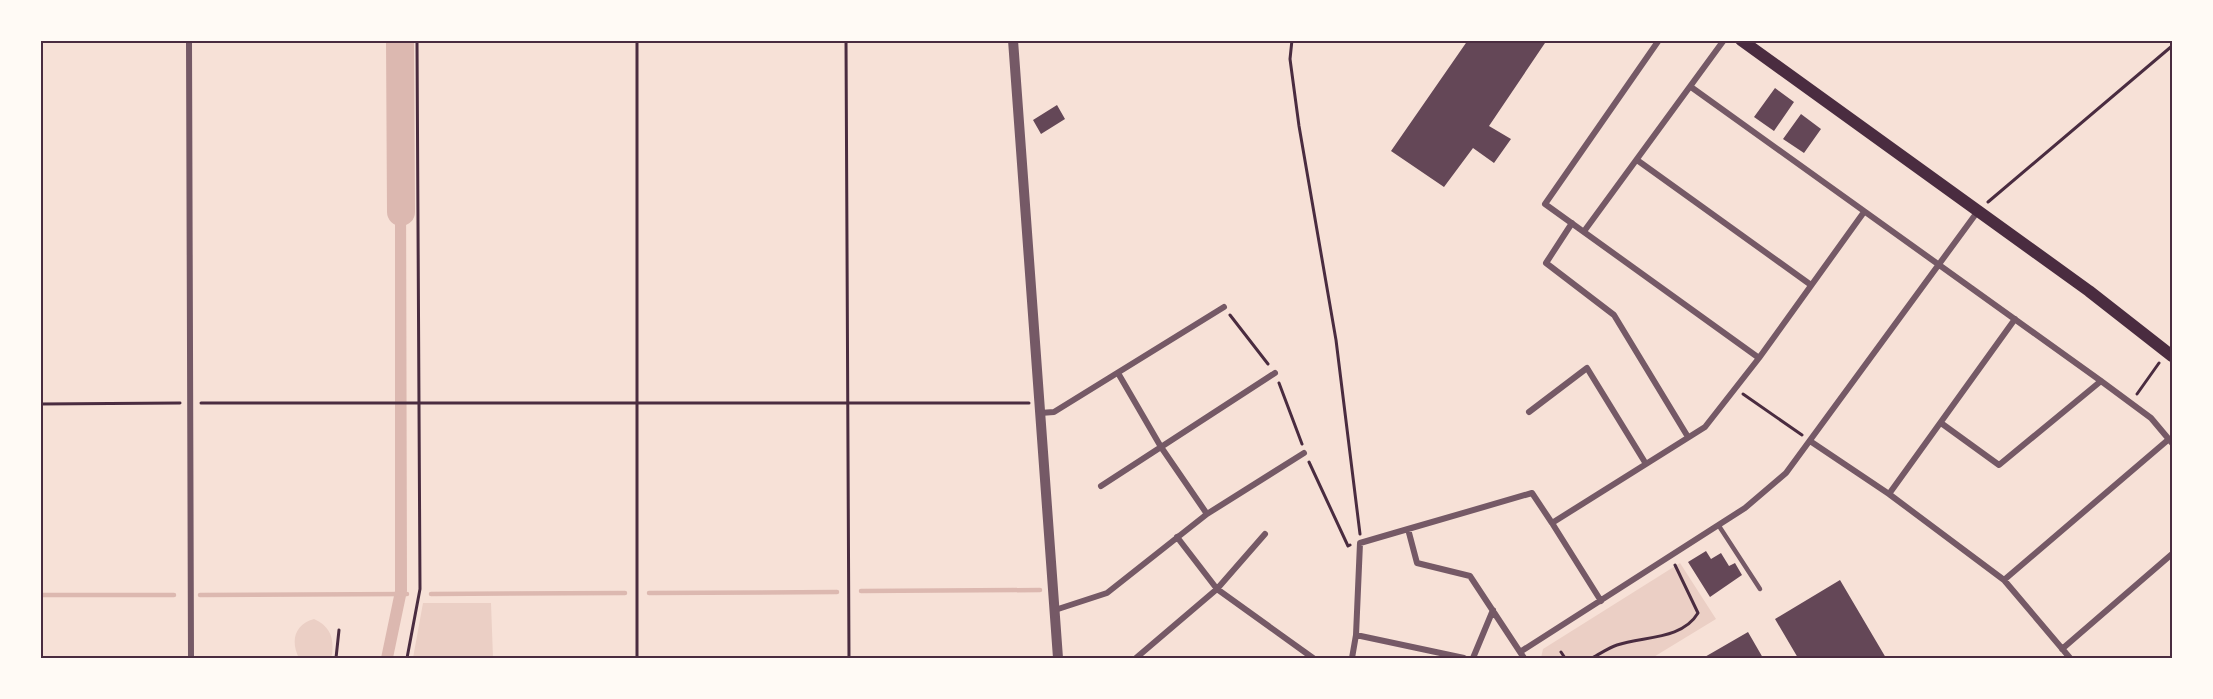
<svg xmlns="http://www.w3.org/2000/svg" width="2213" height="699" font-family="'Roboto Condensed',sans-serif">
  <rect width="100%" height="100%" fill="#f7e1d7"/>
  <path fill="#ebcfc5" d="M1680,563l36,56 -64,39h-111l2,-9z
    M423,603h68l2,55h-80z
    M314,619c17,8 20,19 18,36l-3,3h-30c-9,-17 -4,-34 15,-39z"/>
  <path fill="#dcb8b0" d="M395,41h10l1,113h-11z
    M395,174h11l1,417 -14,67h-12l14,-67z"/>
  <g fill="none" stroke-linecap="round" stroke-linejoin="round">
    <path stroke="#dcb8b0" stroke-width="4.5" d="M861,591l179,-1
      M649,593l188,-1
      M431,594l194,-1
      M40,595h134
      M200,595l207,-1"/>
    <path stroke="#dcb8b0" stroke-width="28" d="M400,40l1,172"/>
  </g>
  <path fill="#644757" d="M1468,40h79l-58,86 22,13 -17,24 -21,-15 -29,39 -53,-36z
    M1775,88l19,14 -20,29 -20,-14z
    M1057,105l8,14 -24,15 -8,-14z
    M1801,114l20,15 -17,24 -21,-14z
    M1706,551l5,8 10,-6 8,13 6,-3 7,12 -32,22 -22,-35z
    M1840,580l46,78h-88l-23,-39z
    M1748,632l15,26h-60z"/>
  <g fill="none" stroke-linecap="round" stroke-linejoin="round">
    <path stroke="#4a2c40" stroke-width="3" d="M637,40v618
      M846,40l3,618
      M1292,40l-2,19 9,67 37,214 24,194
      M1988,202l184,-156
      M1230,315l38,49
      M1279,383l23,61
      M1743,394l59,41
      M2137,394l22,-31
      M201,403h828
      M40,404l140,-1
      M1309,462l39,84 2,-1
      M1561,652l4,6
      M336,658l3,-28
      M407,658l13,-69 -3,-549
      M1592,658c8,-4 16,-10 25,-13 26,-9 65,-5 81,-32l-23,-48"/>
    <path stroke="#755966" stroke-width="4.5" d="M1719,526l41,63"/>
    <path stroke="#755966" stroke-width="6" d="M189,40l2,618
      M1659,40l-114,164 214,154
      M1691,87l410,294 50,37 21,25
      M1637,160l174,125
      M1572,223l-26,40 68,52 74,122
      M1585,230l139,-190
      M1118,373l43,74 46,67
      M1529,412l58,-44 59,96
      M1040,413l14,-1 170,-105
      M1941,423l58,42 102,-84
      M1810,441l79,53 115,86 66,78
      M1101,486l174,-113
      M1889,494l126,-175
      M1552,523l49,78
      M1177,537l40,52 96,69
      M2004,580l165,-141
      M1055,610l52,-17 100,-79 97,-61
      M1356,635l108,23
      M2062,649l110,-95
      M1520,652l225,-144 41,-35 192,-262
      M1136,658l81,-69 48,-55
      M1352,658l4,-23 4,-92 48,-14
      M1473,658l20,-48
      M1524,658l-54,-82 -53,-13 -9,-34 124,-36 20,30 153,-96 54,-69 105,-146"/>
    <path stroke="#755966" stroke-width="10" d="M1013,40l45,618"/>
    <path stroke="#4a2c40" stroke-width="12" d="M1741,40l348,251 83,65"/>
  </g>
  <rect width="2213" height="699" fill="none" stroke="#fffaf5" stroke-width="84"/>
  <rect x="42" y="42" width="2129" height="615" fill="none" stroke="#4a2c40" stroke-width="2"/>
</svg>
